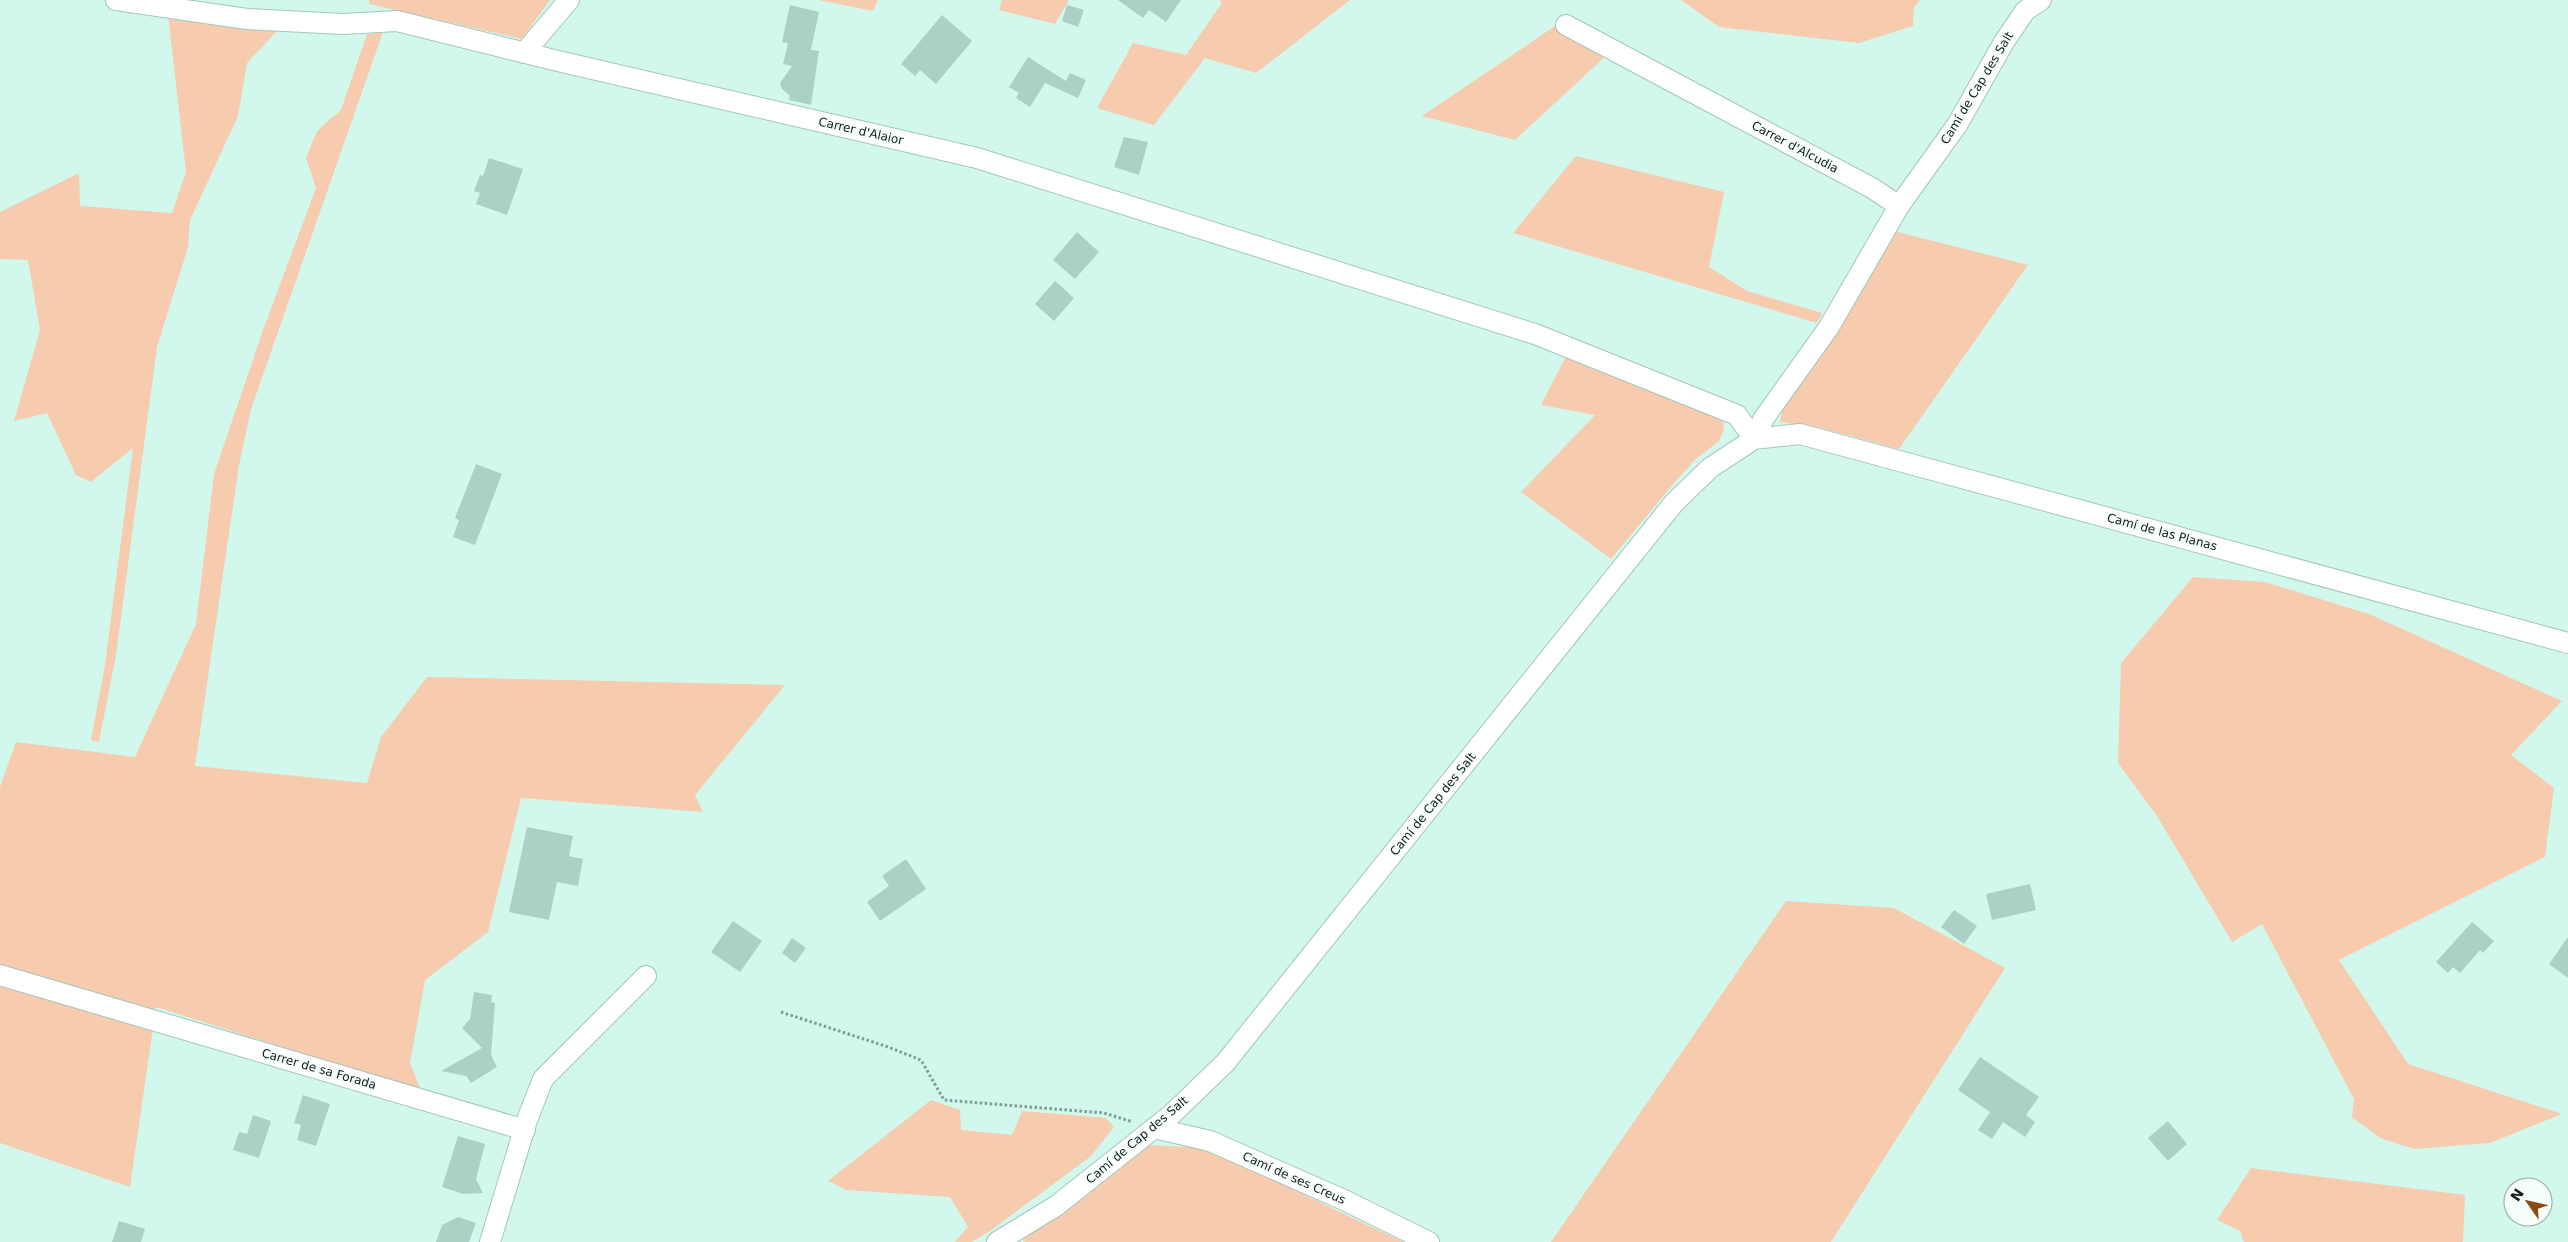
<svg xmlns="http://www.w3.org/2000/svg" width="2568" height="1242" font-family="'DejaVu Sans',sans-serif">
  <rect width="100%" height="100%" fill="#d2f8ee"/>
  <path fill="#f7cbae" d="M369,0h181l-28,39 -153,-35z
    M818,0h60l-5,11z
    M1002,0h67l-14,24 -56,-14z
    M1219,0h131l-94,73 -51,-15 -51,67 -57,-17 36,-65 53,12 36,-52z
    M1681,0h239l-6,7 -1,19 -54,17 -140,-16z
    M168,15l113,12 -34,36 -9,53 -48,104 -2,27 -31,100 -41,308 -17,87 -8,-2 14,-75 28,-217 -42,34 -15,-7 -29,-62 -33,8 26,-91 -12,-70 -28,-1v-47l79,-39 1,33 92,7 14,-41z
    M1558,24l52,28 -95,88 -93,-24z
    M383,32l-132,377 -12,56 -44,301 172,17 14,-46 46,-60 358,8 -90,110 8,17 -182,-14 -33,134 -63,48 -15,83 11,28 -265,-84 -26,180 -130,-44v-356l16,-45 119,15 61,-133 18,-150 48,-141 54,-145 -10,-30 11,-27 24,-21 26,-76z
    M1576,156l148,36 -15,75 38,24 75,22 -5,10 -304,-90z
    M1894,231l134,34 -129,184 -82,-22 -37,-5 4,-23z
    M1565,358l158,58 1,14 -5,11 -24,19 -20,22 -64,77 -90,-67 74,-77 -54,-10z
    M2193,577l72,5 104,32 193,87 -51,54 43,33 -9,69 -206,103 69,104 154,50 -72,29 -76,6 -34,-11 -28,-21 2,-18 -92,-175 -30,18 -75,-126 -39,-53 3,-100z
    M1786,901l108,7 111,60 -174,274h-280z
    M931,1100l29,10 1,20 51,5 10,-24 84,7 8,9 -24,30 -100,74 -18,11h-17l13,-15 -18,-30 -104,-7 -18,-9z
    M1146,1145l60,3 197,94h-378l-5,-6z
    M2251,1168l214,27 -2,47h-219l-4,-11 -23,-11z"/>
  <path fill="#abd1c7" d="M1118,0h63l-15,22 -17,-12 -6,8z
    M790,5l29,7 -8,38 8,1 -8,54 -22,-5 1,-4 -8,-7 -2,-6 12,-17 -9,-2 5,-21 -6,-1z
    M1067,5l17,5 -6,17 -16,-6z
    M942,15l30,26 -36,43 -16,-14 -5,6 -14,-12z
    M1028,57l38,24 4,-8 16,7 -8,18 -33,-15 -15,24 -14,-9 3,-5 -10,-6z
    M1124,137l24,5 -9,33 -25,-8z
    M489,158l34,11 -16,46 -31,-11 4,-11 -6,-2 6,-16 3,1z
    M1077,232l22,20 -24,27 -22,-19z
    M1055,281l19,17 -20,23 -19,-17z
    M476,464l26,10 -27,71 -22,-8 6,-17 -4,-2z
    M527,827l46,9 -4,20 14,3 -5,27 -21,-4 -8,38 -40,-8z
    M906,859l20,30 -46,32 -13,-19 22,-16 -7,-10z
    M2030,884l6,26 -44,10 -6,-26z
    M1954,910l23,16 -13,18 -23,-17z
    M733,921l29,20 -22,31 -29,-20z
    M2472,922l22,19 -11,12 -3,-3 -20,23 -7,-6 -5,6 -12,-11z
    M2568,937v41l-19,-14z
    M792,938l14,10 -11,15 -13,-10z
    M474,992l18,3 -1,7 4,1 -4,52 6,12 -26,16 -5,-7 -25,-5 41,-23 -20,-20 8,-9z
    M1980,1057l59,40 -13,18 9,7 -10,15 -22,-15 -11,17 -14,-9 12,-18 -32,-22z
    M303,1095l27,9 -14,42 -19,-6 4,-15 -7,-2z
    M253,1115l18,6 -12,37 -26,-8 6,-18 8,2z
    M2168,1121l19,23 -19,17 -20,-23z
    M458,1136l27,8 -9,35 7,14 -20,1 -21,-7z
    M458,1217l18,6 -7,19h-33l6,-17z
    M119,1221l26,8 -4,13h-29z"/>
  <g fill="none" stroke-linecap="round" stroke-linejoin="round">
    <g stroke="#a2c6bd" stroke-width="22">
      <path id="minor" d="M116,0l131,19 96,5 54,-3 161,40 419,97 558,176 202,81 17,24
        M1566,25l306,163 27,18
        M524,53l45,-53
        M1754,439l46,-5 768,209
        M0,975l525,155
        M1154,1128l56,13 134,59 85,42
        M490,1242l37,-122 16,-41 103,-103
        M997,1242l59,-36 116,-92 53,-51 449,-560 36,-35 44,-29 10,-21 65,-91 70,-121 58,-81 47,-83 21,-31 16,-11"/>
    </g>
    <path stroke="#7e9a93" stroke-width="3" stroke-dasharray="2.5 2.5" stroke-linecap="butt" d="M781,1012l107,35 33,13 23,40 160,13 29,9"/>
    <use href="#minor" stroke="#fff" stroke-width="20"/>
  </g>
  <g text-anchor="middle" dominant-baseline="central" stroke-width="4" stroke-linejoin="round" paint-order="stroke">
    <g font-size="12" fill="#0f1d19" stroke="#f6fefb">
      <text transform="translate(1977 88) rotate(-59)">Camí de Cap des Salt</text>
      <text transform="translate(861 131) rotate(13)">Carrer d'Alaior</text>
      <text transform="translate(1795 147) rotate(28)">Carrer d'Alcudia</text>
      <text transform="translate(2162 532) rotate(15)">Camí de las Planas</text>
      <text transform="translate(1433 804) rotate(-51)">Camí de Cap des Salt</text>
      <text transform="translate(319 1069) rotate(16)">Carrer de sa Forada</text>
      <text transform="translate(1137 1140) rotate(-40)">Camí de Cap des Salt</text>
      <text transform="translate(1294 1178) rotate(24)">Camí de ses Creus</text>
    </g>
  </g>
  <g transform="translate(2528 1202) rotate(304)"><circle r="24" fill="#f6fefb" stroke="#9aa4a1"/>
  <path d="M0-4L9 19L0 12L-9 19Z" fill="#8a4a12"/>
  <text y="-8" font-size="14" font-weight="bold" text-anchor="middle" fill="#0f1d19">N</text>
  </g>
</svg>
